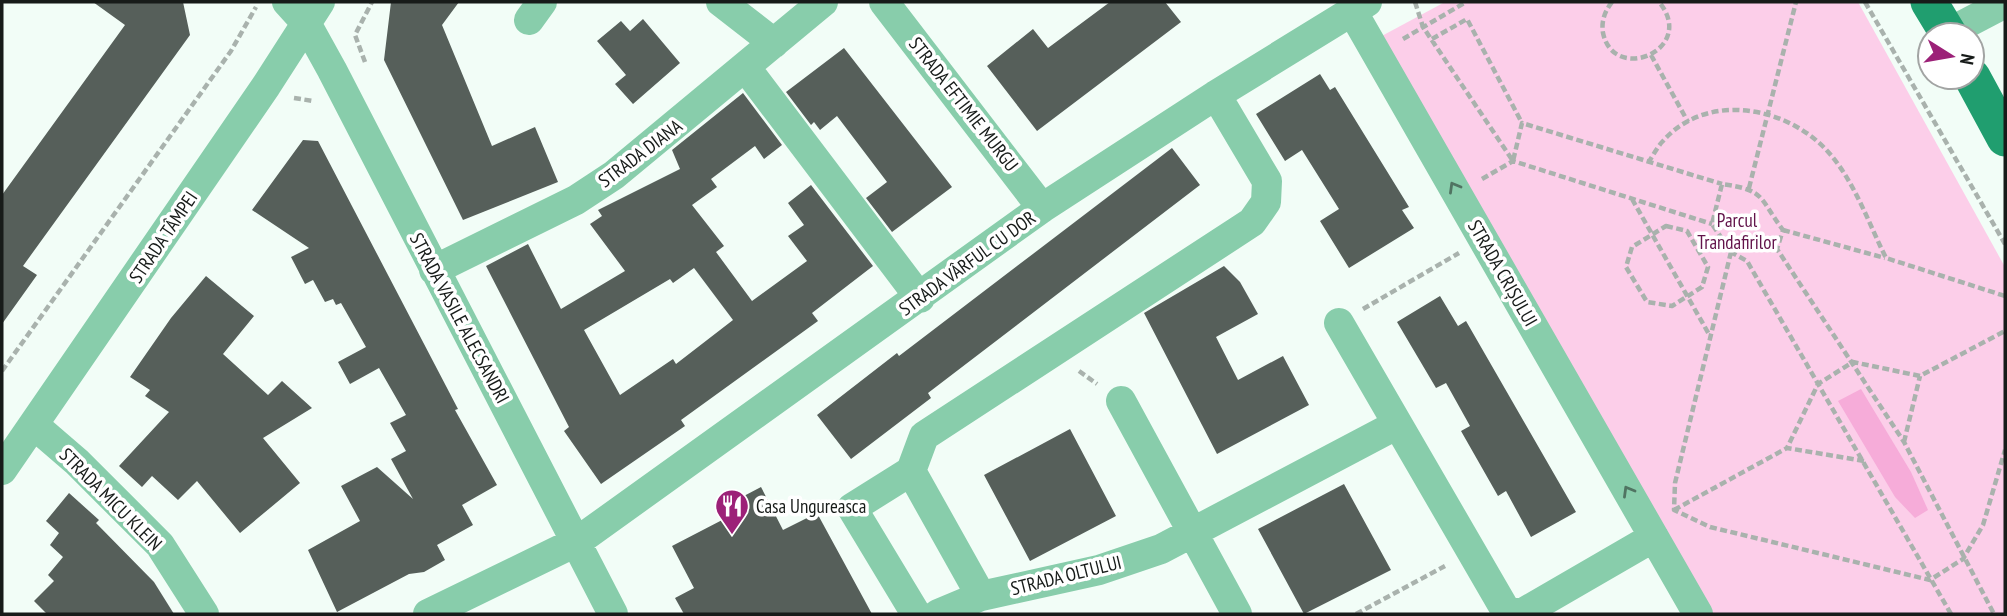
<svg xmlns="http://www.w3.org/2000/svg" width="2007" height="616" font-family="'PT Sans Narrow',sans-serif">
  <rect width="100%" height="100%" fill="#f2fdf7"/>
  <path fill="#fccee9" d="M1445,2h413l147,265v347h-299l-328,-576z"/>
  <path fill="#f6acd9" d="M1861,389l50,83 17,38 -13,8 -20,-21 -57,-96z"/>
  <path fill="#565f5a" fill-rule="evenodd" d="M93,2h90l7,33 -167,231 14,9 -35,49v-129l123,-170z
    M391,2h68l-17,23 50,121 43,-19 23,55 -95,38 -79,-160z
    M1110,2h55l16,20 -144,109 -50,-65 46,-37 15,19z
    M643,19l37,44 -47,41 -18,-20 11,-9 -29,-34 24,-20 9,10z
    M844,48l108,139 -60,45 -26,-34 21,-16 -50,-66 -17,14 -6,-8 -3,3 -25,-33z
    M1320,74l10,16 5,-3 74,120 -7,3 12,18 -65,40 -29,-47 19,-12 -37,-59 -17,11 -29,-47z
    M743,93l39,52 -18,14 -9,-13 -44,33 6,8 -25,18 32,41 -8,6 36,49 55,-40 -19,-25 16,-11 -16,-22 23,-18 62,81 -61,47 6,8 -137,99 4,6 -84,58 -37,-53 5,-4 -83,-161 42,-22 33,65 64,-38 -35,-47 12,-8 -4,-6 82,-41 -8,-19zM694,268l39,52 -57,44 -3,-5 -53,36 -36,-65 86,-51 3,4z
    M303,140l15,1 140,268 -3,1 42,75 -35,20 11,20 -36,20 8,15 -21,12 -15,2 -72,38 -29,-62 52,-29 -19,-35 36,-19 36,32 -22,-40 15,-8 -16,-28 16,-8 -27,-47 -29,16 -12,-22 28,-15 -25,-44 -5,2 -3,-6 -8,3 -12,-22 -8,4 -14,-27 18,-9 -57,-38z
    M1172,148l28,37 -272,208 3,5 -80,61 -34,-44 80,-62 2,3z
    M1224,266l16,16 18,32 -42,23 22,43 45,-24 26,49 -92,49 -73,-141z
    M206,276l48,40 -31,38 45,41 14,-14 30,27 -49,30 37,45 -60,50 -43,-52 -19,19 -26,-24 -10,11 -23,-21 50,-54 -24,-16 5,-6 -20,-13 41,-59z
    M1440,296l18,30 8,-5 110,191 -45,25 -25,-46 -8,5 -37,-65 9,-5 -24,-43 -10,5 -39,-66z
    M1070,429l46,87 -86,45 -46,-86z
    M1344,484l47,86 -87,44 -46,-85z
    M761,487l22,43 34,-17 55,101h-188l-9,-16 19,-10 -22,-42 54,-28 -5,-10z
    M69,493l30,27 -3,3 58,59 20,32h-127l-13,-13 20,-20 -6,-6 15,-18 -13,-12 9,-12 -13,-12z"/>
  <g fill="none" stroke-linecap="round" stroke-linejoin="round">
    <path stroke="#a9b2ad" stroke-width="4.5" stroke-dasharray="7 3.5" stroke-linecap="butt" d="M1415,2l8,25 90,134 9,-38 200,61
      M1612,2c-7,9 -11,19 -9,31 11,52 95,16 56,-31
      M1865,2l140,242
      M1403,39l63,-37
      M1432,39l35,-20 55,104
      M1651,55l37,67
      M365,62l-10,-27 17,-33
      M294,98l19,3
      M1648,163c5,-7 9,-16 15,-22 45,-51 127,-34 167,13 25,29 39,70 56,104l119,38
      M1482,179l31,-18 199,63
      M1749,188l47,-186
      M1632,199l78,137
      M1666,226l21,5 21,36 -6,20 -30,19 -25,-4 -21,-35 6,-20z
      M1783,230l102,28
      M1731,252l-56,231 -1,27 36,17 220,53 33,-21 20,-34 22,-75
      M1363,309l96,-56
      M2,371l229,-320 25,-44
      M1079,371l18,13
      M1904,442l16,-66
      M1864,461l-77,-13 31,-64 35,-22 67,14 85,-45
      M1674,510l113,-62
      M1356,614l89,-48
      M1951,614l-204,-353 -16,-9 -19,-28 10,-40c44,6 37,14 61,46l-6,19 127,193 90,172"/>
    <path stroke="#88cdab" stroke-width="30" d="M287,2l19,21 26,47 281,544
      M721,2l53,41
      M884,2l158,206
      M1351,9l347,605
      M529,20l13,-18
      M1948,33l57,-30
      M746,68l174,230
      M434,270l142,-70 38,-25 209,-173
      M1339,323l167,288 15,3 133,-77
      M1121,401l116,213
      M34,425l43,37 83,83 44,69
      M2,470l264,-384 54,-84
      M911,471l-59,37 64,106
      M981,596l-70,-125 13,-35 328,-214 14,-20 1,-21 -51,-86
      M428,614l150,-73 464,-333 174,-113 151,-93
      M938,614l43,-18 118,-26 62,-21 235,-124"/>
    <path stroke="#209e6f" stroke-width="37" d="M1929,2l20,33
      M1972,77l33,61"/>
  </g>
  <defs><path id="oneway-chevron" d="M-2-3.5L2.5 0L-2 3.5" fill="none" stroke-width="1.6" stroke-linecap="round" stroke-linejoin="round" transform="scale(1.75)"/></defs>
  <g stroke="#507462">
    <use href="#oneway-chevron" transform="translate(1454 187) rotate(-120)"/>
    <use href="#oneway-chevron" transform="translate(1628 491) rotate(-120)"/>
  </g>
  <defs>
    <g id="restaurant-pin" transform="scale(1.75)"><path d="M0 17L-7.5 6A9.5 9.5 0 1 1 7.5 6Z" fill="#9c2178" stroke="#fff"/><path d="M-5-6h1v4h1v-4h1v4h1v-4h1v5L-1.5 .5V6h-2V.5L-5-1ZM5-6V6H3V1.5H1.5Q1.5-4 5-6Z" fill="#fff"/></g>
  </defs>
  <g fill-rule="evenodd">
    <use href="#restaurant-pin" x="732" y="506"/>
  </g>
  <g text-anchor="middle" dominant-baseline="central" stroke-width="7" stroke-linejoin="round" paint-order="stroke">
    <g font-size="19" fill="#171b19" stroke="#fff">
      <text transform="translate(964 104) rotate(52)">STRADA EFTIMIE MURGU</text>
      <text transform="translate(640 153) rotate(-37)">STRADA DIANA</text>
      <text transform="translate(163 237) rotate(-56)">STRADA TÂMPEI</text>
      <text transform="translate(967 263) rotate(-36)">STRADA VÂRFUL CU DOR</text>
      <text transform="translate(1503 273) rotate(60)">STRADA CRIȘULUI</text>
      <text transform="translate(460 318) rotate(62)">STRADA VASILE ALECSANDRI</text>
      <text transform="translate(111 499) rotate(45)">STRADA MICU KLEIN</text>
      <text transform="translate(1066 575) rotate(-14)">STRADA OLTULUI</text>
    </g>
    <g font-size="19" fill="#62134a" stroke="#fff">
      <text x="1737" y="220">Parcul<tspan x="1737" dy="22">Trandafirilor</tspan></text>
    </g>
    <g font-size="19" fill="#171b19" stroke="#fff" text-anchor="start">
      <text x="756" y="506">Casa Ungureasca</text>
    </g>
  </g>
  <rect width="2007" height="616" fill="none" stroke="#171b19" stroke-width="7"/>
  <g transform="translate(1951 56) rotate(101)"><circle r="33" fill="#ffffff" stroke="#a2a4a3" stroke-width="2"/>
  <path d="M0-5L12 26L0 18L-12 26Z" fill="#9c2178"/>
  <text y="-10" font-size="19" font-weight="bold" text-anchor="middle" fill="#171b19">N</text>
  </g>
</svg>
